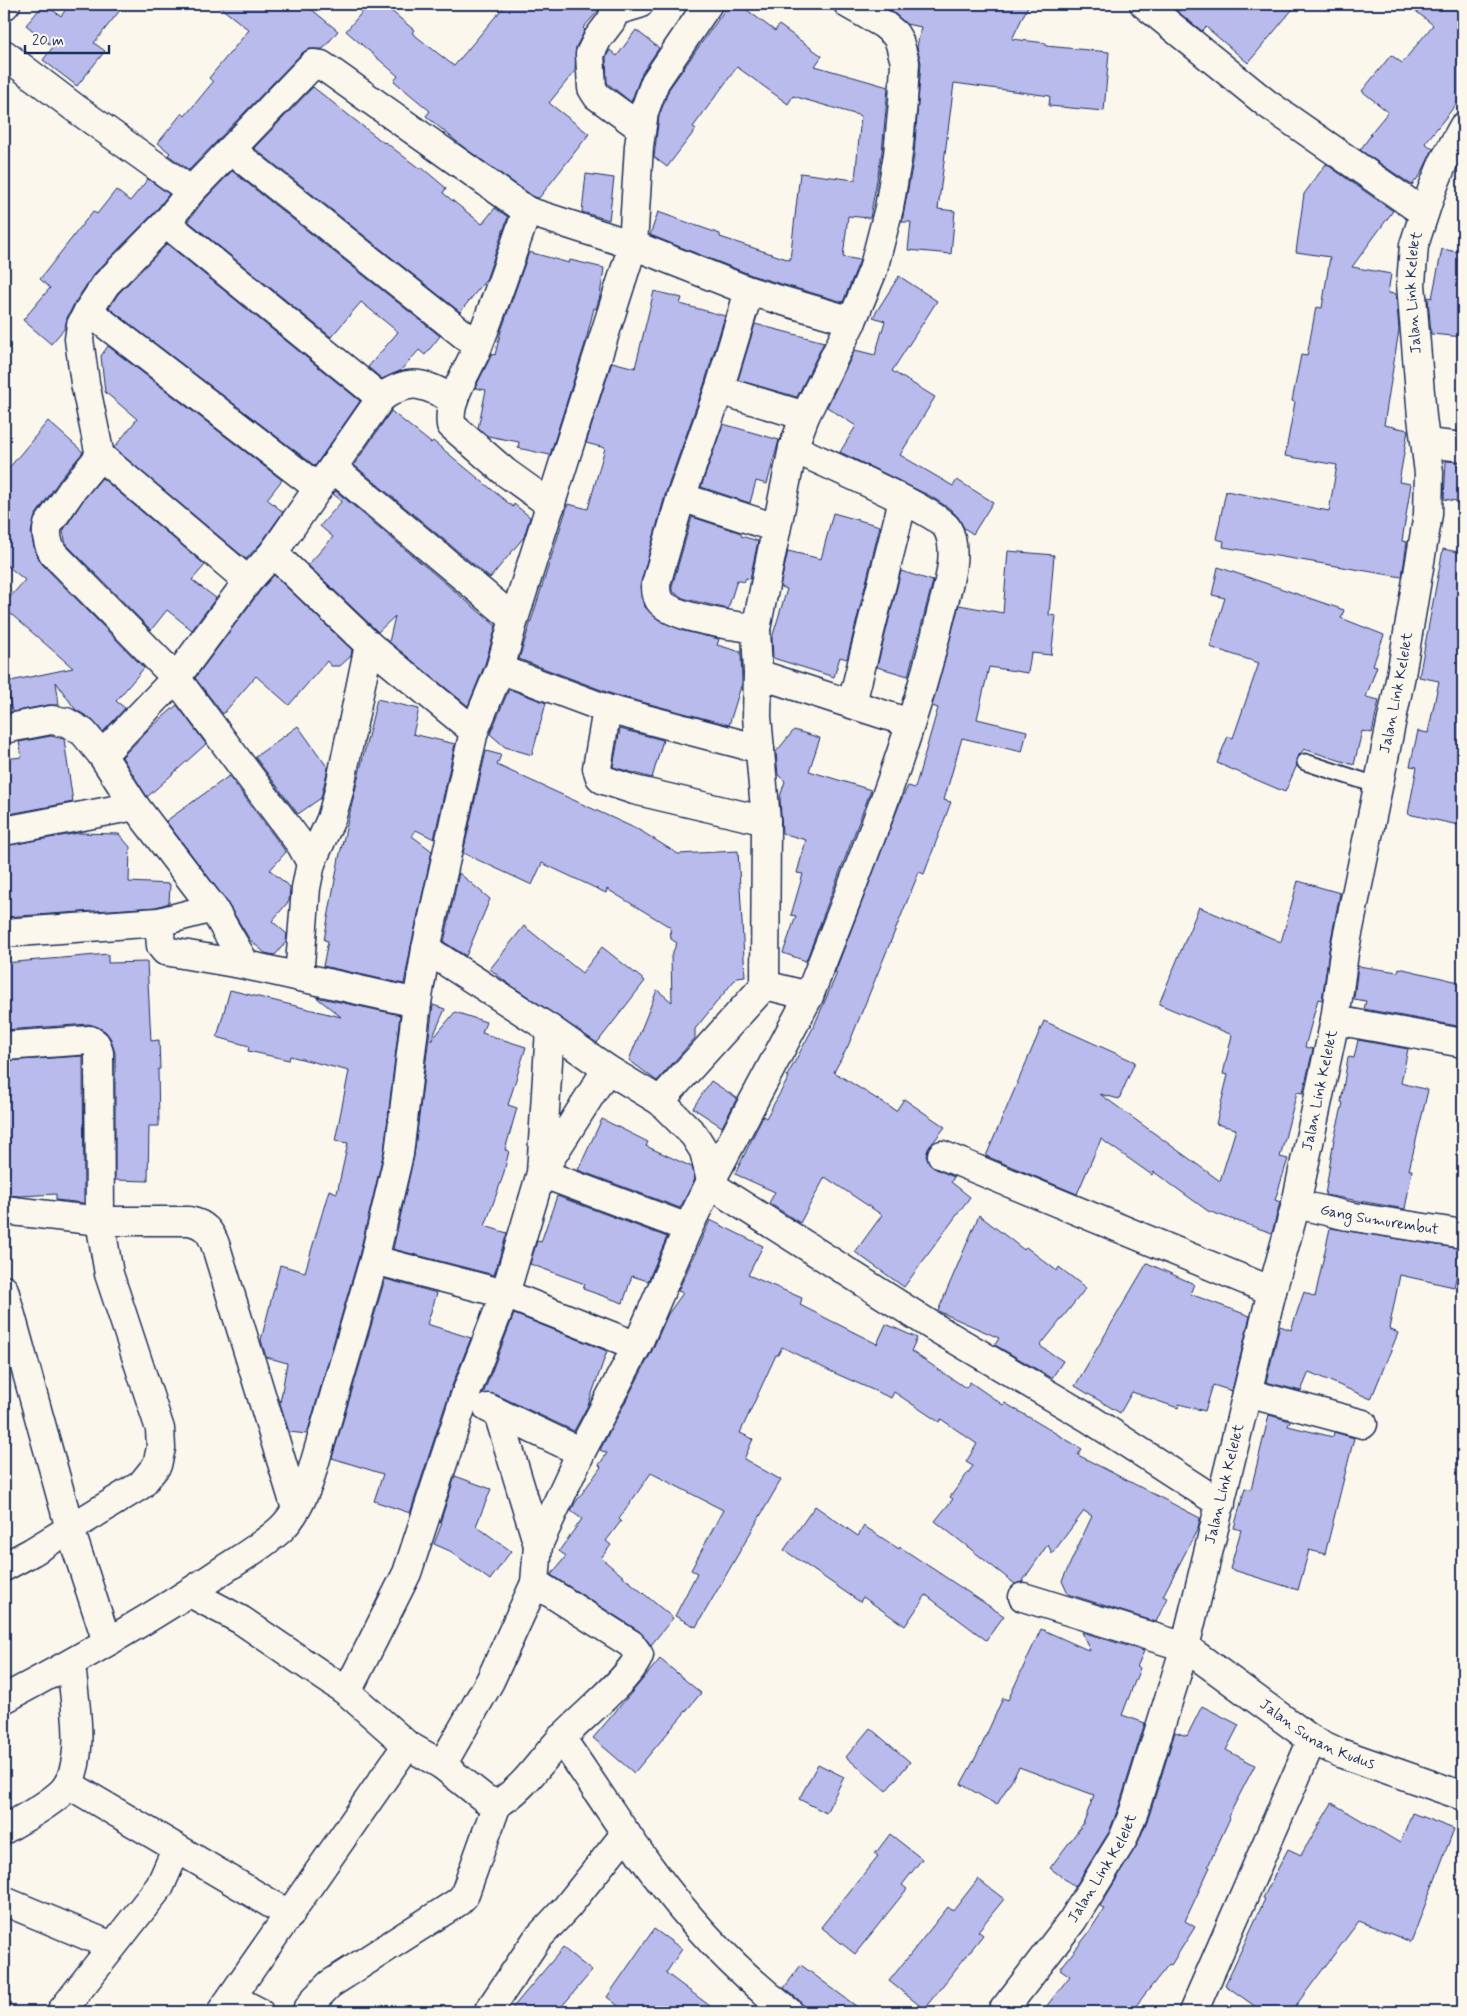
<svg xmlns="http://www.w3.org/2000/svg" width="1467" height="2016" font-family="Mynerve,sans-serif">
  <rect width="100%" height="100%" fill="#fbf7ec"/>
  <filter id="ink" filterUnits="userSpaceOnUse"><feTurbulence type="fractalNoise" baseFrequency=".02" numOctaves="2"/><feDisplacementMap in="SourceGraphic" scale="10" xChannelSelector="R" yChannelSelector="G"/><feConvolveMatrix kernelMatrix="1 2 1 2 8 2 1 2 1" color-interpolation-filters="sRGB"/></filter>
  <g filter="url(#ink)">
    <path fill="#b9bbed" stroke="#1b2f5e" d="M44,4l17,12 9,-12h55l-31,39 11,8 -28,35 -34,-26 10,-13 -27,-22z
      M216,4h89l33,27 -15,18h-15l-6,4 -113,117 -21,-15 2,-2 -12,-10 24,-30 3,3 28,-34 -4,-4 40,-48z
      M369,4h14l31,26 -2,3 42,33 52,-62h93l-1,7 -15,17 2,2 -9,17 -1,24 -26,32 40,31 -50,64 -5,-1 -72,-51 -36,-30 4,-5 -36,-30 4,-5 -52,-45z
      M729,4h10l36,27 4,-6 43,31 -7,10 73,21 -6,65 -12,66 -22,-2 -5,41 17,3 -17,42 -89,-26 -104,-41 8,-23 62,22v3l70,23 10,-87 55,7 6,-64 -68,-20 -5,8 -51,-37 -44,60 3,2 -29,38 -13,-10 5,-41 10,-27z
      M879,4h150l-17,35 34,4v3l63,6 -5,59 -55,-5 1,-10 -96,-13 -16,126 17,2 -4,43 -43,-4 3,-28h-9l12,-66 7,-93 -4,-16 4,-20 -15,-3 -13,-12z
      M1168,4h129l-49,59 -42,-36 -4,4z
      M1407,4h56v92l-38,47 8,6 -12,25 -9,11 -52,-35 11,-15 -1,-1 18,-22 -26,-21 29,-36 11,8 31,-38z
      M636,30l23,18 -17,25 -11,29 -24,-19 -1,-26 4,-7 7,6z
      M313,87l71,56 1,-1 35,27 1,-2 25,21 -3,5 39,31 13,-16 13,9 -22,63 -26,32 -206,-164z
      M1326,164l67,47 -41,56 39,7 -3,19 8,1 3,36 -15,95 24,5 -9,52 12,2 -9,57 5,1 -5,35 -179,-30 1,-6 -8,-2 10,-48 103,20 8,-46 -52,-9 10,-54 -3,-1 9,-46 6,1 9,-49 6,1 8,-51 -34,-5 8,-58z
      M232,171l208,165 -15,19 -6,-5 -19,21 -18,8 -14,-12 30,-35 -37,-30 -30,35 -143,-116 15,-20z
      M586,174l28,4 -5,42 -27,-8z
      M148,179l21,15 -15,19 -61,62 -19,29 -7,14 -2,10 -14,16 -28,-24 27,-32 -10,-9 53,-68 4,3 19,-24 14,11z
      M167,244l193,157 -45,65 -206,-158 9,-14z
      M1442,249l21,4v84l-32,-3 -3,-37 4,1z
      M529,252l40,11 1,-3 34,8 -4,28 -4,13 -2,-1 -9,36 -35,111 -32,-7 1,-6 -31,-6 -10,-8 8,-38 -11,-2 17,-34 3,1 6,-24z
      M899,276l38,25 -45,70 43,26 -35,58 53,31 4,-6 36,22 -20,32 -9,-6 -6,-11 -9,-9 -19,-12 -90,-44 16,-26 -29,-19 28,-57 20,5 10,-34 -12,-4z
      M654,291l28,7 -2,6 45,12 -21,69 -38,107 -26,94 1,11 4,10 14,13 25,11 35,8 -2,6 24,7 1,31 -13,42 -117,-31 -93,-35 49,-155 20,5 17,-61 -19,-5 26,-81 23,6z
      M755,324l69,18 -27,55 -59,-17z
      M108,346l174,134 -15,19 16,13 -22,31 -15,16 -132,-111 23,-29 -32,-27 -4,-36z
      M391,411l40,32 2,-2 80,66 1,-3 16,13 -6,20 -34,41 -136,-113z
      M48,421l35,31 -24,29 -24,35 -4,17 4,19 7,12 102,104 -28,33 9,7 -22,24 -12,-13 -16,-10 -19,-27 3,23h-11l-36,7 -6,-30 67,-14 -69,-60v-4l21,-24 -21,-17v-89z
      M723,424l56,16 -12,44 -11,-3 -6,22 -49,-16z
      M1446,461l17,1v40l-19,-3z
      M102,478l103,87 -13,15 24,18 -24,32 -25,-20 -16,20 -85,-86 -3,-13 21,-32z
      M336,491l160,135 -11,38 -17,42 -79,-64 6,-26 -17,16 -70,-67 25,-28 -13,-11 22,-25 -9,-7z
      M833,513l47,13 -33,133 -7,-2 -6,20 -61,-19 -1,-20 15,-49 -7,-2 8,-36 33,8z
      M692,517l49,16v3l17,5 -8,38 -4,-1 -2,4 -7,-2 -9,29 -34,-8 -11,-3 -11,-7v-5z
      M1443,549l20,4v273l-55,-12 9,-47 -7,-1 8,-35 10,2 11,-52 -20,-4z
      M1008,551l46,4 -5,60 7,1 -5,39 -20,-2 -3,20 -39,-6 -12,52 50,12 -5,21 -60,-14 -18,62 7,2 -27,72 -5,-2 -71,174 -14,26 62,39 8,-12 41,28 -17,22 -2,7 3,8 7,5 18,8 -3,5 19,15 -66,90 -49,-35 27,-37 -57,-38 -25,46 -31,-20 6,-11 -40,-18 28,-58 3,2 23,-41 -2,-1 27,-50 23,-53 -2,-1 66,-172 7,-14 7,2 23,-80 -6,-2 27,-101 44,8z
      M1218,567l126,43 -3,8 43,17 -11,30 4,1 -11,31 13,3 -7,33 -10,-2 -8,34 -50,-16 -8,10 1,6 -12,27 -68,-29 11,-27 5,2 26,-75 -49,-16 15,-49 -13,-3z
      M901,571l32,10 -25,95 -31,-9z
      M274,575l78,75 -1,6 -11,10h-9l-4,-5 -38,44 -33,-29 -33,38 -28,-36 65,-87z
      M509,689l37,14 -14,52 -27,-8 -15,-13z
      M377,699l42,10 -6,25 42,10 -21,95 -18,-9 -4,6 20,15 -21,95 -7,38 -81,-18 5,-25 -4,-1 15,-82z
      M177,705l29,39 -59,53 -25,-40 27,-28z
      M298,726l30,42 -7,30 -23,16 -43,-57z
      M620,729l43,11 -11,38 -39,-11z
      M794,730l26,8 -11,33 62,19 -65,171 -23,-8 13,-37 -5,-1 12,-41 -6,-1 9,-33 -24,-7 -2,-36 5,-16 -7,-6 -2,-23z
      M51,736l13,3 9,63 -69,13v-56l18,-2 -3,-15z
      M486,751l15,4 -4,10 144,66 37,23 60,-3 7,125 -8,1 -42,52v9l-38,43 -28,-21 28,-70 15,12 -1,-46 6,-13 -6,-4 -1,-12 -63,-38 -1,4 -64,-30 -10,22 -69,-32z
      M229,776l57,76 -16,18 20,17 -1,14 -17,20 15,13 -1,8 -11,13 -10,-2 -15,-13 -25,-41 -59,-78z
      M78,833l41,1 11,13 -1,35 41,2 -1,19 -13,4 -152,10v-71z
      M459,873l31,26 -24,57 -22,-14z
      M1298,881l42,12 -11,57 -7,50 -4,-1 -13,48 8,2 -10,44 -6,-1 -17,65 8,2 -13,41 5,2 -8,31 -64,-22 -54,-39 -2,3 -51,-36 -24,55 -91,-38 58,-135 91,41 -16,37 -19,-5 120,87 16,-52 -20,-5 12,-49 -5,-1 9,-39 -73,-31 40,-97 82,35z
      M524,926l58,47 20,-26 43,34 -48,62 -91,-61 -16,-13z
      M108,954v9l39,-1 4,79 8,-1 1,29h-2l1,57h-10l-1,55 -33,-1v-127l-4,-14 -6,-8 -7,-4 -9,-3 -85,6v-67z
      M1358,966l40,6 1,-4 64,15v44l-99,-18 2,-8 -12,-2z
      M230,990l111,27 -25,-20 84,18 -16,136 -25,105 -52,178 -18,-2 -9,-29 7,-40 -21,-6 -5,-17 19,-75 25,7 24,-82 8,3 11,-50 -13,-2 14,-70 -59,-15 -1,4 -41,-9 1,-5 -32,-9z
      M433,1005l12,4 -14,32 24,-29 31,10 -4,11 44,14 -18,58 9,3 -12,42 4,1 -6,25 -18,50 22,7 -13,42 -101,-26 21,-93z
      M1358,1040l50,9 -7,34 27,7 -19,80h3l-7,39 -80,-14 9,-56 9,-36 -2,-1 7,-45 6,1z
      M83,1056l1,147 -28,-3v-6l-36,2 -13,-1 -3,-46h3l-3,-31v-57z
      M711,1081l26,17 -15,29 -29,-19z
      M602,1119l46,23 -2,4 46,21 3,12 -15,29 -102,-38z
      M557,1196l110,41 -19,44 -16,-5 -9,27 -40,-14 2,-5 -55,-20 7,-23 4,1z
      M979,1215l45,35 2,-3 31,24 2,-4 27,21 -46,58 23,15 -11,17 -57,-33 4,-7 -61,-27z
      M710,1220l53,26 -15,29 54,23 -2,7 77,39 9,-20 31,14 -6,13 55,37 4,-6 33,23 2,-2 77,46 -4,6 122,63 -2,10 -35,68 4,2 -11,24 -88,-28 -6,-13 30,-65 -8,-5 -32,43 -4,-10 -26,38 -7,2 -80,-63 18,-22 -3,-2 23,-31 -7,-4 11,-18 -36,-25 -2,3 -45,-30 -3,6 -61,-27 -48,-24 -4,8h-2l-36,78 13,6 -9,20 37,21 -85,147 -21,-11 22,-43 -6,-3 32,-60 -72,-37 -32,46 2,2 -15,20 5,4 -10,13 72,60 -22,27 -12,-14 -88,-56 15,-19 -7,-5 23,-32 -11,-8 4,-8 26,-36 -2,-2 8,-12 -7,-3 51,-97 17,-39 15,-21 -5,-2z
      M1330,1228l133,21 -9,38 -54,-12 -11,54 9,4 -27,66 -62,-27 -8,19 -35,-9 14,-56 11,4 13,-38 11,5z
      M1147,1263l47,21 -4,10 60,22 -18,75 -19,-6 -8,26 -26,-7 -1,4 -46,-16 -12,21 -45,-27z
      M385,1279l52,14 -10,31 44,14 -21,53 -40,122 -36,-12 9,-27 -51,-16z
      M514,1314l93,37 -19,54 -14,26 -79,-37h-12z
      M1269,1415l21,6 -2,5 45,11 1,-5 20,6 -29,116 -16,-4 -11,40 -68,-21 11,-39 -7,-2 11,-40 6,1z
      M455,1476l36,13 -15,37 35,25 -21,29 -40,-29 -16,-7 8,-21h-2z
      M815,1506l43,30 6,-10 35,23 1,-2 104,69 -18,24 -60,-45 -21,31 -42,-29 -3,5 -76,-52z
      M1041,1629l49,22 -8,-19 62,19 -7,16 3,1 -18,47 23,8 -26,83 -10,26 -34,55 -25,-19 33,-44 11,-29 -75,-28 -22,38 -36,-21 18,-33 24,-53 5,2z
      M660,1659l41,34 -67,80 -41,-35z
      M1202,1706l37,19 -13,25 29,15 -27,52 2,1 -22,48 2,1 -25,54 10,6 -24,38 -2,-1 -38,48h-89l28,-36 -10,-7 27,-34 17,-26 -4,-3 37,-61 12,-29 26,-84 12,4z
      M870,1728l40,34 -24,29 -40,-34z
      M818,1764l26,13 -18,36 -27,-14z
      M1332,1803l68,40 12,-30 42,16 -43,113 -52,-21 -68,91h-28l-38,-27 40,-86 -2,-1 25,-49 13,6z
      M890,1834l32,25 -20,26 5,4 -52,65 -34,-27 57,-71 -3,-2z
      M978,1879l26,20 -26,32 5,4 -59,74 -35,-28 59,-74 5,4z
      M654,1929l28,20 -16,24 52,39h-92l-19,-15z
      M563,1948l29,23 -35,41h-48z
      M801,1965l63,47h-60l-1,-6 -4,-6 -15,-12z"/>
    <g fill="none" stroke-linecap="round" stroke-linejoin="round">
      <g stroke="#1b2f5e" stroke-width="19">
        <path id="lane" d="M1305,762l74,24"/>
      </g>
      <g stroke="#1b2f5e" stroke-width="31">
        <g id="street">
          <path d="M615,4v7l-4,10 -13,17 -8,16 2,34 5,8 44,32"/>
          <path d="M1144,4l122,99 158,110"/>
          <path d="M4,6l2,-2"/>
          <path d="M615,11l24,-7"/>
          <path d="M4,54l71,54 116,83"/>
          <path d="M231,150l247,196"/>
          <path d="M527,211c-16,45 -31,90 -49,135 -9,24 -31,52 -27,79l54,47 46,33"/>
          <path d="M166,223l215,175"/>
          <path d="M749,291l-30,99 -38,107 -25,87c0,6 0,11 3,16 13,19 74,25 97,29"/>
          <path d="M88,311l230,177"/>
          <path d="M719,390l86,26"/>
          <path d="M1426,443l37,4"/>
          <path d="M100,456l-28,34 -24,35c-3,10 0,19 5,28l123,125 125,167 10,18 -5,25 -7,89"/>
          <path d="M333,468l181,151"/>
          <path d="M681,497l95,31"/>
          <path d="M273,553l96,92 105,86"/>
          <path d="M248,581l-148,-125 -15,-73 -6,-44 2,-14 7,-14 18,-27 60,-61 25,-32 122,-127 8,1 9,6 197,140 106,34 116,46 103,30"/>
          <path d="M500,669l107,40 153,40"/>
          <path d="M758,674l152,49"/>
          <path d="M852,703l51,-203"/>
          <path d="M607,709l-10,59 3,9 4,3 30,10 132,31"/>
          <path d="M4,729l47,-9 15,2 17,10 19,23 33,51 78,102 33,57 171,38"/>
          <path d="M102,755l74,-77 72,-97 25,-28 108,-155c29,-21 43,-15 73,2"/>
          <path d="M4,831l131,-25"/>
          <path d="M311,863l20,-44 8,-28 30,-146"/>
          <path d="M159,922l2,24 4,5 81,14"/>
          <path d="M4,933l155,-11 54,-14"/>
          <path d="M426,949l124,80 57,40 53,32 34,34 10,16 7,30 4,6 16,11 203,129 156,92 131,85"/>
          <path d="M765,985l44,11c49,-126 102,-251 132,-383 6,-23 19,-63 6,-85 -11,-18 -128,-67 -154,-80"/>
          <path d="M1335,1020l128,23"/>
          <path d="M550,1029l-9,144 147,55 -51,118 -132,-52 36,-121 66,-104"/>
          <path d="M4,1046l86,-6 6,4 3,9 1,168 9,53 51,155 1,19 -4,17 -16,20 -109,67 -28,15"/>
          <path d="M660,1101l105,-116 1,-164 -9,-105 1,-42 -2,-45 37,-181 12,-32 47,-95 21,-51 16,-62 9,-54 5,-52 2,-40 -6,-21 -4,-7 -12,-10 -35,-20"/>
          <path d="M942,1155l330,136"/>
          <path id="s1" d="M1296,1204l52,12 115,18"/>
          <path d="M4,1210l96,11h89c16,3 22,11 27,26l80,262"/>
          <path d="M688,1228l23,-47 98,-185"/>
          <path d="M4,1290l66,239 37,113"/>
          <path d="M1247,1393l116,31"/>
          <path d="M488,1408l93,44"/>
          <path d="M538,1545l43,-93 56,-106"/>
          <path d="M190,1593l51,27 106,72 60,53 35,20 43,34 12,5c27,-15 44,-44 64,-65 18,-20 71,-62 78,-84l-8,-11 -96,-61"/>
          <path id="s2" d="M1023,1597l162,50 127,93 28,13 123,43"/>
          <path d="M347,1692l60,-119 58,-177 40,-102 -131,-34"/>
          <path d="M4,1699c74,-39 147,-80 216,-127 21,-14 44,-27 62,-44 13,-13 20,-29 27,-46l65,-222 25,-106 18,-151 9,-54 48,-218 26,-62 14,-50 119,-374 6,-99 5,-34 11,-30 53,-78"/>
          <path d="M561,1738c31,44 59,89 91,132 39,53 85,102 137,142"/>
          <path d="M442,1765l48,-84 45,-98 3,-38 -40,-132"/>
          <path d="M68,1784l222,131"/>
          <path d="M4,1830c19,-12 41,-22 58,-38 26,-27 12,-94 9,-128"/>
          <path d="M4,1901l108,45"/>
          <path d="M232,1998l27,14"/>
          <path d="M61,2012l99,-126 16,-36"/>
          <path d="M221,2012l186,-267"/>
          <path d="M306,2012l9,-13 15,-15 128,-82 6,-6 33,-92"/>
          <path d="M488,2012l49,-73 30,-32 59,-74"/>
          <path id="s3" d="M1002,2012l70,-91 20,-32 31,-50 11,-28 51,-164 87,-356 24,-87 39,-184 9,-67 57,-278 27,-161 1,-41 -7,-56 -11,-133 3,-39 18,-55 11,-27 20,-36"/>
          <path d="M1193,2012l119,-272"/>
        </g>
      </g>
      <use href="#lane" stroke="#fbf7ec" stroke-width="15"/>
      <use href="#street" stroke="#fbf7ec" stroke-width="28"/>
    </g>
  </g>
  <g text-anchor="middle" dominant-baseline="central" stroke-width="4" stroke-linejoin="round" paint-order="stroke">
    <g font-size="15" fill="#1b2f5e" stroke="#fbf7ec">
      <text stroke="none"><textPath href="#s3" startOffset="1795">Jalan Link Kelelet</textPath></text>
      <text stroke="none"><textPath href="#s3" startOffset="1391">Jalan Link Kelelet</textPath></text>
      <text stroke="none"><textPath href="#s3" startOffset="986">Jalan Link Kelelet</textPath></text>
      <text stroke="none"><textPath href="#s1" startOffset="85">Gang Sumurembut</textPath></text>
      <text stroke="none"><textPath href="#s3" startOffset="581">Jalan Link Kelelet</textPath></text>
      <text stroke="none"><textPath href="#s2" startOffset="329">Jalan Sunan Kudus</textPath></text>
      <text stroke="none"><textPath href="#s3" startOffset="176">Jalan Link Kelelet</textPath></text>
    </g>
  </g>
  <rect width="1467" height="2016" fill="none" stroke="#fbf7ec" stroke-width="20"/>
  <rect x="10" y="10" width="1447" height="1996" fill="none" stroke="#1b2f5e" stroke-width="2" filter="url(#ink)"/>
  <path d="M25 45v8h84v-8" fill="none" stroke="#1b2f5e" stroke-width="2.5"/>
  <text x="32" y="45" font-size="15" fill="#1b2f5e" stroke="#fbf7ec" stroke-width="4" paint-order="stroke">20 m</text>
</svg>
